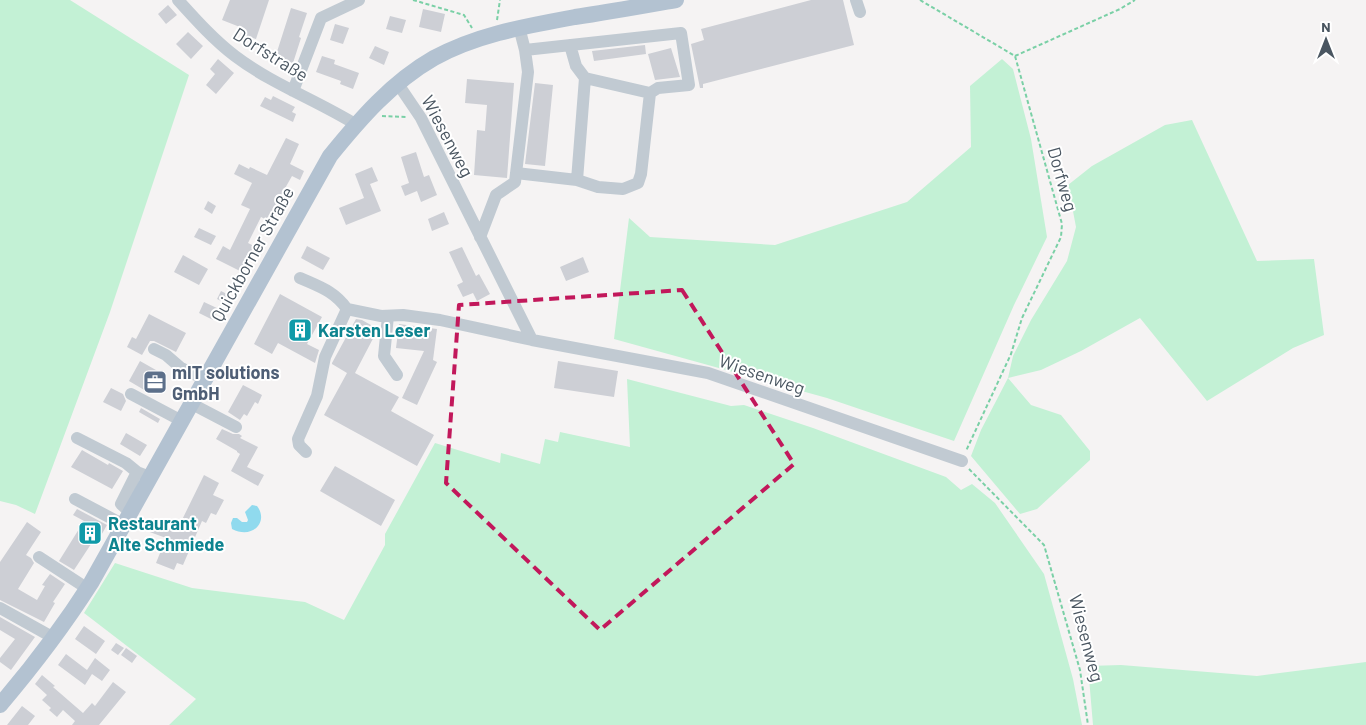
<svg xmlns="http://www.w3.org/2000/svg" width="1366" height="725" font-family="Barlow,sans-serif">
  <rect width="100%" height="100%" fill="#f5f3f3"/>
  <path fill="#c3f1d5" d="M0,0h70l119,75 -79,237 -75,202 -19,-9 -16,-4z
    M1002,59l11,10 18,70 16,98 -33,68 -60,136 -127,-43 -213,-59 15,-121 21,19 125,8 132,-43 64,-55 -1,-61z
    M1192,120l65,141 57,-2 10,76 -31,13 -86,53 -67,-83 -59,33 -40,19 -33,8 23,27 30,10 29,36v9l-53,49 -17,5 -49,-58 10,-26 27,-52 5,-22 18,-36 36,-59 9,-34 -8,-42 24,-19 73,-41z
    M627,379l104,27 13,-1 69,23 133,49 15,13 11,-6 23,19 49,71 29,105 9,46h-913l27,-26 -112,-86 31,-50 77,25 113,14 39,18 41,-75v-11l50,-91 65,20 1,-10 39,11 5,-25 13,3 2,-10 70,15z
    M1366,662v63h-273l-5,-59 33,-1 136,11z"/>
  <path fill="#90daee" d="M252,505l5,1c12,15 -4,34 -25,23l-1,-6 2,-5h4l5,4h5l1,-2 -3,-8z"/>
  <path fill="#cdcfd5" d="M230,0h39l-13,39 -13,-4 2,-6 -23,-9z
    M811,0h32l11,45 -151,39v4h-3l-9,-44 13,-4 -3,-11z
    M168,5l9,10 -11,9 -8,-10z
    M291,8l16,5 -8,24 2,1 -8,25 -18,-5z
    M423,9l22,5 -4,18 -22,-5z
    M390,16l16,4 -4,13 -16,-4z
    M335,24l14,4 -6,16 -13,-4z
    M188,32l15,14 -12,13 -15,-15z
    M645,45l1,9 -52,7 -2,-10z
    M375,46l14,6 -5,13 -15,-7z
    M671,48l9,29 -25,3 -7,-26z
    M322,56l13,4 -1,4 25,9 -6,16 -13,-5 1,-3 -25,-9z
    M218,59l16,14 -18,21 -10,-9 9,-11 -5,-5z
    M467,79l47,4 -7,95 -33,-3 3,-45 8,1 2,-26 -22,-2z
    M535,83l18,2 -8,81 -20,-2z
    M273,96l22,11 -3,5 4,2 -3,8 -33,-16 5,-9 6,3z
    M286,138l13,6 -9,20 14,7 -4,9 -8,-4 -25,44 -6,-3 -13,26 12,6 -4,8 -5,-2 -9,17 -26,-13 7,-13 7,4 20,-41 -9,-4 11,-22 -18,-9 5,-10 10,5 1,-2 17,8z
    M416,152l8,25 5,-2 8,20 -16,7 -4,-11 -12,5 -4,-10 8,-3 -8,-26z
    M372,167l6,14 -8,3 11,27 -35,14 -7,-17 25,-10 -9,-24z
    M208,201l8,5 -4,8 -8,-5z
    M444,212l5,12 -17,7 -4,-12z
    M199,228l17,8 -5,9 -17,-8z
    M307,246l23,12 -7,12 -22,-12z
    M462,247l14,29 3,-2 11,20 -13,7 -4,-8 -10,4 -6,-12 6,-3 -14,-30z
    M183,255l25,14 -9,16 -25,-13z
    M583,257l6,15 -23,9 -6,-14z
    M221,291l12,6 -4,8 -12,-6z
    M280,294l42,23 -15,27 12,6 -4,13 -37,-20 -6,11 -18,-10z
    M204,302l15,7 -6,11 -14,-7z
    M149,314l37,19 -10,19 -22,-11h-4l-8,14 -15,-8 5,-10 4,2z
    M356,319l6,1 16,9 -23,44 44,24 -8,14 43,24 -17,31 -93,-51 23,-42 -15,-9v-1z
    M399,324l38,5 -4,31 4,2 -20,43 -15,-7 22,-47 -28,-3z
    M140,361l23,13 -12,20 -22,-13z
    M558,361l60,10 -4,26 -60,-9z
    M243,385l19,10 -4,9 -3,-2 -8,14 -3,-2 -4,6 -12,-8z
    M111,388l12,6 3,7 -5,10 -18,-9z
    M141,408l19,11 -2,4 -19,-11z
    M222,429l11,5h6l3,2 -2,2 18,9 -11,20 17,8 -6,11 -27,-15 9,-17 -3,-2v-1l-21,-12z
    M126,433l21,12 -7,11 -20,-12z
    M82,450l26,15 1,-2 14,8 -11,18 -41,-22z
    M335,466l60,34 -14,26 -61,-35z
    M204,475l15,8 -6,12 11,5 -8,15 -5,-2 -5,10 -4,-2 -19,44 -6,-2 -3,7 -18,-7 10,-25 -19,-7 4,-11 23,9 2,-4 3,1z
    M77,509l30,16 -8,14 -4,-1 -21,32 -15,-9 25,-40 -11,-6z
    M27,522l14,10 -15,23 5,3 3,5 -16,26 19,11 8,-14 -3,-1 8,-11 15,10 -12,18 2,1 -11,19 -44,-22v-38z
    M0,617l35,20 -24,33 -11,-8v-4l15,-19 -15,-9z
    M84,626l21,15 -9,13 -21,-15z
    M116,643l8,5 -6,7 -7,-5z
    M126,648l11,8 -5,7 -11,-8z
    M66,654l21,16 8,-12 15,12 -8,11 -10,-7 -7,11 -27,-20z
    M42,675l13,11 -2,1 30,26 9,-10 3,3 18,-24 13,10 -27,33h-27l3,-4 -12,-11 -6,7 -8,-7 2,-2 -9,-8 5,-5 -12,-11z
    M22,706l13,10 -7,9h-21z"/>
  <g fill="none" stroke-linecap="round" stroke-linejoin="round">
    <path stroke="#7ad0a6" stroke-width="2" stroke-dasharray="4 2.5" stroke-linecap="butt" d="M413,0l51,15 8,13
      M920,0l95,56 47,168 -1,13 -39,81 -11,36 -45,97
      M497,20l3,-20
      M1015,56l105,-47 15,-9
      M382,116l25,1
      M969,469l75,76 36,125 8,55"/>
    <path stroke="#c1cad2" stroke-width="12" d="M178,0c18,20 36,40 57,56 37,28 81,44 120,68
      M856,0l4,12
      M570,45l6,21 9,12 65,15
      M398,84l23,34 111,222 176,33 254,88
      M293,91l28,-73 38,-18
      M516,173l61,7 21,7 25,2 15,-6 3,-9 9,-81 8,-5 31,-3 -8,-52 -156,17
      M577,180l8,-102
      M480,237l16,-42 19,-13 13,-110 -3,-22 -6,-23
      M300,278c20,9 34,13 47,31
      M388,316l-4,40 13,19
      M154,349l12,6 15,13 24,11
      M131,394l51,27
      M192,404l44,23
      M77,438l49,25 11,9
      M306,452l-7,-7 -1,-6 19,-43 8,-39 22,-48 34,7 22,-1 37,5 92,20
      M75,499l49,26
      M131,513l-10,-9 16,-32 8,3
      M39,557l49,32
      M0,608l54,30"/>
    <path stroke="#b3c2d1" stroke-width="16" d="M0,705c34,-40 63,-78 91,-122l239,-427c30,-37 62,-74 104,-98 44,-24 93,-32 141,-41 34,-5 67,-11 101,-17"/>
  </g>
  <path fill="none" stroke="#c2185b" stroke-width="4" stroke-dasharray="10 6" stroke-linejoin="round" d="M682,290l112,174 -194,166 -154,-147 13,-178z"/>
  <defs>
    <g id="building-square" transform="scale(1.25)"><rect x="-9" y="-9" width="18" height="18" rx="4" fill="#0f9aa8" stroke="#fff"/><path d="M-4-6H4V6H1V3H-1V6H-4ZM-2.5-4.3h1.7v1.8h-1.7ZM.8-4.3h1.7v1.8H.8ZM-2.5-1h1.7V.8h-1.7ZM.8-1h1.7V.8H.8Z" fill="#fff"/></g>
    <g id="office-square" transform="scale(1.25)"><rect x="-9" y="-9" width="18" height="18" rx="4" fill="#5c6f8a" stroke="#fff"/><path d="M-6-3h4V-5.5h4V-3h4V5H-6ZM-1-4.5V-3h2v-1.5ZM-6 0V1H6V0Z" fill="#fff"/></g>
  </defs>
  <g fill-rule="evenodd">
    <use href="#building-square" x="300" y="330"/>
    <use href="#office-square" x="155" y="382"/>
    <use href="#building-square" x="90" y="533"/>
  </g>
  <g text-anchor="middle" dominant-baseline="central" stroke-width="4" stroke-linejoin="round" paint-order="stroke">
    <g font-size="18" fill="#4a5661" stroke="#fff">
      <text transform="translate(271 54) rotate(32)">Dorfstraße</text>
      <text transform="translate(448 136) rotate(62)">Wiesenweg</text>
      <text transform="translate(1063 179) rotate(74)">Dorfweg</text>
      <text transform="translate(252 254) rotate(-61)">Quickborner Straße</text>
      <text transform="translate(762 374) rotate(19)">Wiesenweg</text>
      <text transform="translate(1087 638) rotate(75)">Wiesenweg</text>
    </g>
    <g font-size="18" font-weight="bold" fill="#0d838f" stroke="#fff" text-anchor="start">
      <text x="318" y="330">Karsten Leser</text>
      <text x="108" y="523">Restaurant<tspan x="108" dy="21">Alte Schmiede</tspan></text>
    </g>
    <g font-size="18" font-weight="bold" fill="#4e5e75" stroke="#fff" text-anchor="start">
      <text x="172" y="372">mIT solutions<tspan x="172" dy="21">GmbH</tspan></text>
    </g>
  </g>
  <g transform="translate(1326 40)" stroke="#ffffff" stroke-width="4" paint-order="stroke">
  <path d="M0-4L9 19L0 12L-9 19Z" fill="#4a5661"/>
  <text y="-8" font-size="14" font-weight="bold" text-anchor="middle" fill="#4a5661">N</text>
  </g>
</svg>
